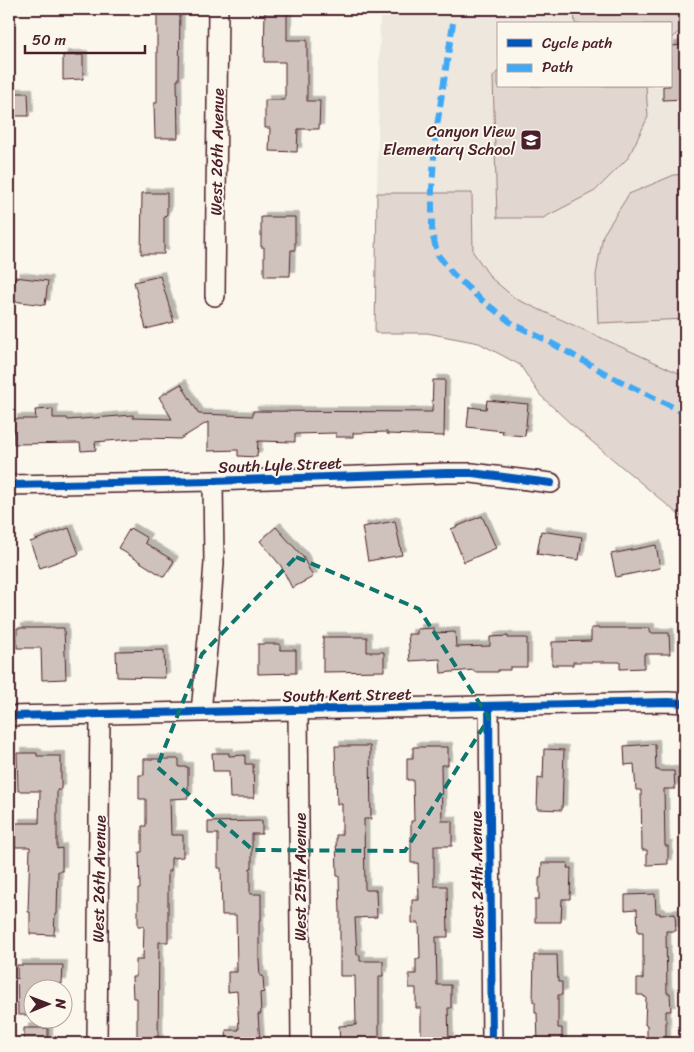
<svg xmlns="http://www.w3.org/2000/svg" width="694" height="1052" font-family="Sriracha,sans-serif">
  <defs>
    <filter id="shadow"><feDropShadow dx="4.5" dy="-4.5" stdDeviation="0" flood-color="#0004"/></filter>
  </defs>
  <rect width="100%" height="100%" fill="#fbf7ec"/>
  <filter id="ink" filterUnits="userSpaceOnUse"><feTurbulence type="fractalNoise" baseFrequency=".02" numOctaves="2"/><feDisplacementMap in="SourceGraphic" scale="10" xChannelSelector="R" yChannelSelector="G"/><feConvolveMatrix kernelMatrix="1 2 1 2 8 2 1 2 1" color-interpolation-filters="sRGB"/></filter>
  <g filter="url(#ink)">
    <path fill="#eee7de" fill-rule="evenodd" d="M380,9h305v367l-169,-77 -25,-21 -18,-26 -1,-59h-95zM498,24h172v62h-172z"/>
    <path fill="#e2d7d0" stroke="#967b7e" d="M574,9h111v18l-15,12v-15h-95z
      M498,71v15h148l2,31 -20,41 -33,33 -52,27h-46l-4,-141z
      M685,174v145l-87,4 -2,-48 7,-40 26,-41 45,-19z
      M377,193h95l1,59 18,26 25,21 169,77v144l-114,-96 -31,-29 -20,-30 -41,-22 -52,-10h-52z"/>
    <path fill="#cfc2bc" stroke="#4a1f2b" filter="url(#shadow)" d="M157,9h23l-1,71h-2l1,58h-23l-1,-35h3z
      M265,9h22v31h20v61h13l-1,28h-21l-1,23 -28,-1 1,-23h-5v-28h20v-38h-21z
      M685,45v54l-22,1v-14h7v-40z
      M63,55h20v24l-20,1z
      M11,93h17l1,23h-18z
      M142,193h25v21l-3,3v37h-23z
      M261,217h34v33h-4l-1,26h-26v-29h-3z
      M160,276l14,46 -28,7 -12,-47z
      M15,277l33,4 -3,24 -33,-4z
      M433,380h12l-1,56 -57,-2v-2l-34,1v4h-17v-4l-41,1v8l-37,-1 -1,16 -19,-1v-6l-30,1v-29l-28,17 -35,-1 -50,4 1,8 -15,1 -1,-8 -66,1 -1,-25h23l-1,-9 18,-1v9h14l1,2 65,-5v3l39,1 -13,-22 22,-13 18,30 54,2v-5l179,1z
      M487,400l41,4 -3,32 -23,-2 1,-3 -36,-4 2,-20 17,2z
      M482,516l14,32 -32,14 -13,-33z
      M395,521l7,34 -34,6 -6,-34z
      M276,527l27,30 10,20 -21,11 -11,-22 -21,-25z
      M69,528l10,26 -39,14 -10,-26z
      M130,528l17,10 -2,5 29,18 -10,16 -46,-29z
      M541,531l41,6 -3,23 -42,-6z
      M656,545l4,23 -44,9 -5,-23z
      M17,628h47l2,51 -24,1 -1,-32h-24z
      M434,628v5l21,-1 1,15 34,-1v-9l18,-1v2h19v29h-17v3h-12v2h-24v-2l-33,3 -1,-14 -30,2 -2,-27h9v-5z
      M591,628h59v5h19l1,21h-26v14l-24,1v-7h-47v3h-21v-23l39,-1z
      M323,637h44v15h17v19l-61,1z
      M258,644h22v6h16v23l-38,1z
      M164,650l1,28 -48,-1 -1,-26z
      M655,744l1,26h3v1h15l1,18h-11l1,57h3v18l-21,1v-15h-5l-1,-60h-5l-2,-26 -9,1 -1,-19z
      M335,746h35l1,73h-7l1,71h11l1,27 -22,1 2,37h3v6h23v15h-4v67h-39l-1,-17 17,-1 -1,-49h-15v-61l-1,-39h-2l-1,-41h6v-31h-5z
      M413,747h35v18h-7l1,56h10v25h-18v40h13l1,51h-12l1,48h14v23h-3l1,35h-28v-35h-5v-20h-7v-14h7v-15h4l-1,-36h-7v-23h7l-1,-37h-7v-42h3l-1,-41h-6v-22h6z
      M544,749l20,1 -2,60 -25,-1 1,-31 5,1z
      M17,753h20v3h24v34h-4v59l5,-1v23h-4l-1,43h-2l-1,21 -24,-1v-22h-2l2,-65h-15v-24h24l1,-32h-22z
      M212,753h17v3l16,-1v9h8l1,34h-24l-1,-27h-16z
      M144,759h35v8h9v31l-18,1 1,36h12v22l-12,1v13h-3v71h-9l-1,101h-21v-45h-4l-1,-21h4v-17h7l1,-34h-6v-37h2l-1,-37h3v-26h4v-27h-7v-24h5z
      M262,821v13h-10v34h-2v26h11v26h-2v40l1,16h3l1,16 -4,1 1,21h-3l2,29h-33l-1,-13h13l-2,-39 -9,1v-20h9l-1,-57h-14l-1,-47h-3v-34h-10v-12z
      M542,863h26l-1,5h4l-1,31h-8l-1,23h-26v-23h4v-21h2z
      M655,894l1,19h4v2l15,-1 1,17h-10l1,62h3l1,18h-5v32h-19v-18h-2l1,-28h-2l-1,-2h-6v-16h6v-47h-5l-1,-23 -12,1v-15z
      M534,955h23l1,27h4v13h-4v33h4v15h-24l-1,-30h-2v-11h-2z
      M17,965h46l-1,19h-18v6h-12v25h-14z
      M24,1028h24v15h-24z"/>
    <g fill="none" stroke-linecap="round" stroke-linejoin="round">
      <g stroke="#4a1f2b" stroke-width="22">
        <path id="street" d="M215,296l3,-287
          M9,485l204,-4 233,-8h26l79,10
          M489,706l3,337
          M298,710l3,333
          M201,712l9,-95 4,-54 -1,-82
          M9,716l659,-14 17,1
          M97,1043l3,-329"/>
      </g>
      <use href="#street" stroke="#fbf7ec" stroke-width="19"/>
      <path stroke="#3fa9f5" stroke-width="6" stroke-dasharray="12 6" stroke-linecap="butt" d="M453,23l-18,116 -3,51v44l6,21 15,19 26,24 34,26 33,16 66,37 73,36"/>
      <g stroke="#fbf7ec" stroke-width="11">
        <path id="cycleway" d="M9,485l204,-4 233,-8h26l79,10
          M489,706l3,337
          M9,716l659,-14 17,1"/>
      </g>
      <use href="#cycleway" stroke="#0057b8" stroke-width="8"/>
    </g>
  </g>
  <path fill="none" stroke="#0f766e" stroke-width="4" stroke-dasharray="10 6" stroke-linejoin="round" d="M296,557l123,52 70,109 -84,133 -152,-1 -96,-83 45,-113z"/>
  <defs>
    <g id="school-square" transform="scale(1.125)"><rect x="-9" y="-9" width="18" height="18" rx="4" fill="#4a1f2b" stroke="#fbf7ec"/><path d="M0-5L7-2L0 1L-7-2ZM-4 1L0 2.5L4 1V4Q0 6-4 4Z" fill="#fff"/></g>
  </defs>
  <g fill-rule="evenodd">
    <use href="#school-square" x="531" y="140"/>
  </g>
  <g text-anchor="middle" dominant-baseline="central" stroke-width="4" stroke-linejoin="round" paint-order="stroke">
    <g font-size="16" fill="#4a1f2b" stroke="#fbf7ec" text-anchor="end">
      <text x="515" y="131">Canyon View<tspan x="515" dy="18">Elementary School</tspan></text>
    </g>
    <g font-size="16" fill="#4a1f2b" stroke="#fbf7ec">
      <text transform="translate(217 152) rotate(-89)">West 26th Avenue</text>
      <text transform="translate(280 465) rotate(-2)">South Lyle Street</text>
      <text transform="translate(347 695) rotate(-1)">South Kent Street</text>
      <text transform="translate(477 875) rotate(-91)">West 24th Avenue</text>
      <text transform="translate(300 877) rotate(-90)">West 25th Avenue</text>
      <text transform="translate(99 879) rotate(-89)">West 26th Avenue</text>
    </g>
  </g>
  <rect width="694" height="1052" fill="none" stroke="#fbf7ec" stroke-width="30"/>
  <rect x="15" y="15" width="664" height="1022" fill="none" stroke="#4a1f2b" stroke-width="2" filter="url(#ink)"/>
  <rect x="497" y="22" width="175" height="65" fill="#fbf7ec" stroke="#b4a19f"/>
  <rect x="507" y="39" width="25" height="8" fill="#0057b8" stroke="#b4a19f"/>
  <text x="542" y="48" font-size="15" fill="#4a1f2b">Cycle path</text>
  <rect x="507" y="64" width="25" height="8" fill="#3fa9f5" stroke="#b4a19f"/>
  <text x="542" y="72" font-size="15" fill="#4a1f2b">Path</text>
  <g transform="translate(48 1004) rotate(89)"><circle r="24" fill="#fbf7ec" stroke="#b4a19f"/>
  <path d="M0-4L9 19L0 12L-9 19Z" fill="#4a1f2b"/>
  <text y="-8" font-size="14" font-weight="bold" text-anchor="middle" fill="#4a1f2b">N</text>
  </g>
  <path d="M25 45v8h120v-8" fill="none" stroke="#4a1f2b" stroke-width="2.5"/>
  <text x="32" y="45" font-size="15" fill="#4a1f2b" stroke="#fbf7ec" stroke-width="4" paint-order="stroke">50 m</text>
</svg>
